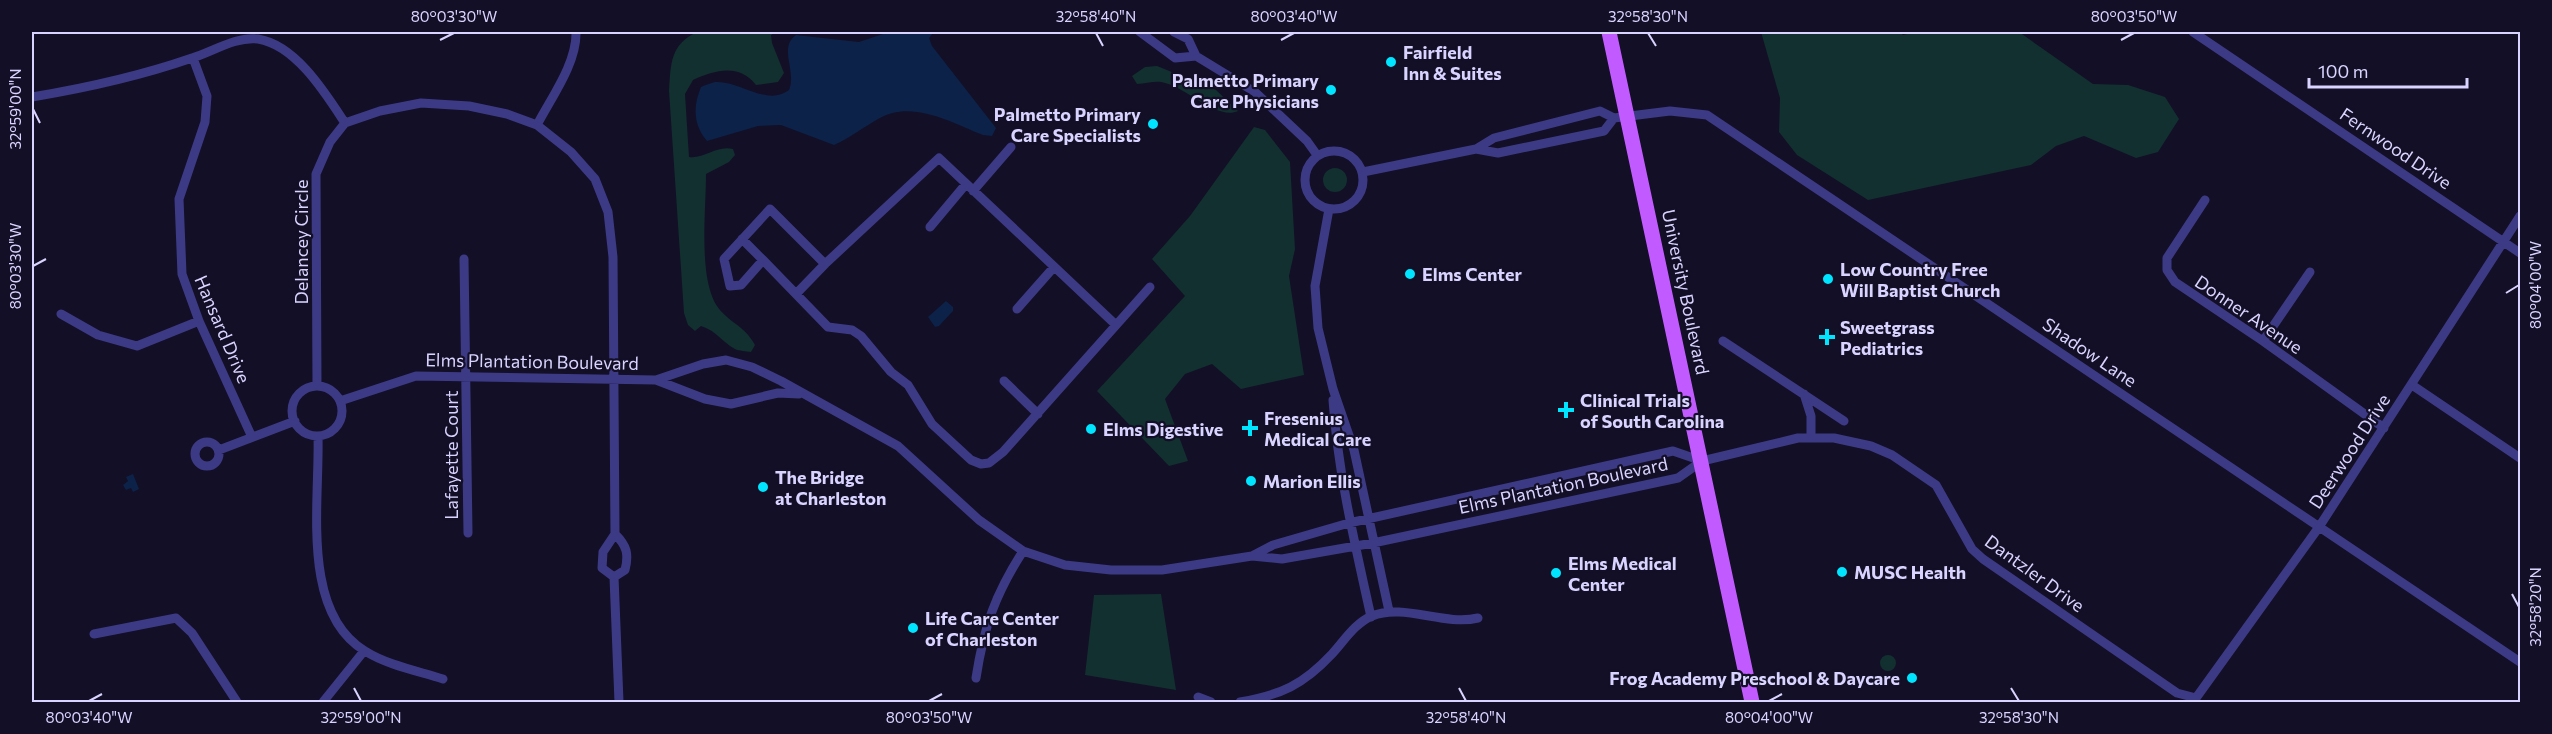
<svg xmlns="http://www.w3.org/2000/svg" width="2552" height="734" font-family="Commissioner,sans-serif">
  <rect width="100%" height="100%" fill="#130f26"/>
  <path fill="#12302f" d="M697,32h79l-5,3 1,8 12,30 -6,9 -22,3c-17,-22 -41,-15 -63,-5l-8,14 4,63c16,2 27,-12 44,-8l2,6 -6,7 -23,12c0,36 -7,95 8,127 10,20 30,23 41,44l-4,7c-5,-1 -12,-1 -16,-3 -12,-6 -18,-18 -34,-23l-6,5 -7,-6 -4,-12 -15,-222c2,-28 1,-46 28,-59z
    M1761,32h139l3,3 12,-3h104l74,52 35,1 37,12 14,22 -21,33 -22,6 -52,-22 -28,10 -25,19 -163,35 -71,-45 -18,-23 1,-34z
    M1157,66l59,24 22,21c-21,10 -52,-25 -77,-29 -7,-1 -16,2 -24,2l-5,-8 13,-9z
    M1254,127l11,3 25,32 5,87 -6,27 15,99 -63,14 -29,-25 -27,10 -20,25 23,62 -19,5 -72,-75 88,-95 -33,-37 38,-43z
    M1323 180a12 12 0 1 1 24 0a12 12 0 1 1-24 0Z
    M1161,594l15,96 -91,-15 9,-80z
    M1880 663a8 8 0 1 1 16 0a8 8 0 1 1-16 0Z"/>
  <path fill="#0c2248" d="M889,32h45l-5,6 3,8 64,82 -4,8 -9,-1c-32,-13 -72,-36 -105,-16 -16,9 -28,19 -44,26l-53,-20 -23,1 -51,15c-14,-16 -14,-35 -6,-54 4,-2 10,-4 14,-5 24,-2 52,25 74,8 8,-19 -11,-42 7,-55l63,7z
    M946,301l7,6v4l-14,15 -4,1 -7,-10z
    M133,474l6,15 -6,3 -2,-4 -5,2 -3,-5 5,-4 -2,-4z"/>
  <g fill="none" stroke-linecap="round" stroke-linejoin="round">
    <path stroke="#3d3a85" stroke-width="9" d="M1140,32l35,26 21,-2
      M1174,32l14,7 8,17 59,36 52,49 10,14
      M2193,32l327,221
      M193,58l14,38 -2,26 -26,77 3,75 17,47 52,114
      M32,97c54,-9 108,-21 160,-39 20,-6 44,-22 66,-19 38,6 68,55 87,84
      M537,125c14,-27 40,-62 39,-93
      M1476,149l22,4 106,-22 10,-13
      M1305 180a29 29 0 1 1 58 0a29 29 0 1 1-58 0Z
      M1363,172l113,-23 18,-11 106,-27 14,7 56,-7 37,4 813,547
      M973,191l38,-44
      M2205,200l-38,58v12l8,12 88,59 121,87
      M1329,209l-14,77 3,42 15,61 21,61 35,161
      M930,227l36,-43
      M742,239l21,21
      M464,259l4,274
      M796,294l29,-30
      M1017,309l37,-42
      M61,314l37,21 39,11 62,-25
      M1116,325l-177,-167 -114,106 -55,-55 -46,50 6,27 11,-1 22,-25 65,67 24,3 9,6 30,36 17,13 24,39 39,36 10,4 8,-1 14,-11 147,-165
      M1723,341l121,80
      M2263,341l47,-69
      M656,380l49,19 26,5 47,-11 21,1
      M1004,381l34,33
      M2412,385l108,73
      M317,386l-1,-212 14,-32 15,-19 35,-12 41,-8 48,3 38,8 30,11 34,27 24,27 13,33 5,45 2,277
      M292 411a25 25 0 1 1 50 0a25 25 0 1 1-50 0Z
      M1804,394l7,22v22
      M1333,400c5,74 22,144 38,217
      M340,401l76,-25 240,4 47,-16 23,-4 26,7 29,14 117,65 81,74 44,31 42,14 46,5h51l90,-14 30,3 91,-16 305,-65 24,-17 96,-23h36l37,8 21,9 44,30 36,64 11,10 194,134 19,5 123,-171 201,-311
      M318,436c2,65 -18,176 47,215 22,14 53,20 78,28
      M195 454a12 12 0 1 1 24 0a12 12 0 1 1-24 0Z
      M219,450l76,-29
      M615,534l-12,18 -1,16 12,9 5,125
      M1252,556l21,-11 76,-22 324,-72 29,10
      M614,577l11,-7c4,-16 2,-24 -10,-36
      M94,634l82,-16 16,15 45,69
      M976,678c8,-52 19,-83 47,-127
      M1198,697l13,5
      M323,702l41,-51
      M1240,702c41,-7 63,-17 92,-48 12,-13 23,-31 40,-38 32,-13 71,10 106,2"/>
    <path stroke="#c25bff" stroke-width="15" d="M1609,32l143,670"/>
  </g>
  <path fill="none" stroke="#d9d4ff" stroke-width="2" d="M1096,33l7,13M1648,33l8,13M440,40l14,-7M1281,40l13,-7M2121,40l13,-7M33,109l7,14M33,266l13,-7M2506,293l13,-8M2512,594l7,13M354,688l7,13M1459,688l7,13M2011,688l8,13M89,701l13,-7M929,701l13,-7M1769,701l13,-7"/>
  <g fill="#00e5ff" stroke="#130f26" stroke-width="2">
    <circle cx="1391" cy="62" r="6"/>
    <circle cx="1331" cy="90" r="6"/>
    <circle cx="1153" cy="124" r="6"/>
    <circle cx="1410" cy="274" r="6"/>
    <circle cx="1828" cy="279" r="6"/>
    <path d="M1824 328h6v6h6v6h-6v6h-6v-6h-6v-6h6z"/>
    <path d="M1563 401h6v6h6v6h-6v6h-6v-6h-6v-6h6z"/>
    <path d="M1247 419h6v6h6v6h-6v6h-6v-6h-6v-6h6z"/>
    <circle cx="1091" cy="429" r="6"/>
    <circle cx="1251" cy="481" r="6"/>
    <circle cx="763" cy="487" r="6"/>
    <circle cx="1842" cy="572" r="6"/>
    <circle cx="1556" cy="573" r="6"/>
    <circle cx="913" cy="628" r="6"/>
    <circle cx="1912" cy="678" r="6"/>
  </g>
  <g text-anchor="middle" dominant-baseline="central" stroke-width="4.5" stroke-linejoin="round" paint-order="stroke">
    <g font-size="18" font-weight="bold" fill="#d9d4ff" stroke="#130f26" text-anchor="start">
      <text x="1403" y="52">Fairfield<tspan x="1403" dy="21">Inn &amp; Suites</tspan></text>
      <text x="1319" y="80" text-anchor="end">Palmetto Primary<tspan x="1319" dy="21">Care Physicians</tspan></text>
      <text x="1141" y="114" text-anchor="end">Palmetto Primary<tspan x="1141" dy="21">Care Specialists</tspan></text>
      <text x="1840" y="269">Low Country Free<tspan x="1840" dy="21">Will Baptist Church</tspan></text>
      <text x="1422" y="274">Elms Center</text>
      <text x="1840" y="327">Sweetgrass<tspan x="1840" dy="21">Pediatrics</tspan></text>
      <text x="1580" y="400">Clinical Trials<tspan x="1580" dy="21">of South Carolina</tspan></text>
      <text x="1264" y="418">Fresenius<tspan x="1264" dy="21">Medical Care</tspan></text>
      <text x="1103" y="429">Elms Digestive</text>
      <text x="775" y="477">The Bridge<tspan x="775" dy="21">at Charleston</tspan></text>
      <text x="1263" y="481">Marion Ellis</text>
      <text x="1568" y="563">Elms Medical<tspan x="1568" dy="21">Center</tspan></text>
      <text x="1854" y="572">MUSC Health</text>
      <text x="925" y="618">Life Care Center<tspan x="925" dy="21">of Charleston</tspan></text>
      <text x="1900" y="678" text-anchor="end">Frog Academy Preschool &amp; Daycare</text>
    </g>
    <g font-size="18" fill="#d9d4ff" stroke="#130f26">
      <text transform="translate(2396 148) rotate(34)">Fernwood Drive</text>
      <text transform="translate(301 242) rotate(-90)">Delancey Circle</text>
      <text transform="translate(1686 292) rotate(78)">University Boulevard</text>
      <text transform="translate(2249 314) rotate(34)">Donner Avenue</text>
      <text transform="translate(223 329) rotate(67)">Hansard Drive</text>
      <text transform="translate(2090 352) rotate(34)">Shadow Lane</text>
      <text transform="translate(532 361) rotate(1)">Elms Plantation Boulevard</text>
      <text transform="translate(2349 451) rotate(-57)">Deerwood Drive</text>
      <text transform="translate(451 455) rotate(-90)">Lafayette Court</text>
      <text transform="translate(1563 485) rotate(-12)">Elms Plantation Boulevard</text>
      <text transform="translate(2035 573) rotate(36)">Dantzler Drive</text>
    </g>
  </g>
  <rect width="2552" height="734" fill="none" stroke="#130f26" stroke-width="66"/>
  <path d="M2309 78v9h158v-9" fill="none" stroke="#d9d4ff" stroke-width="3"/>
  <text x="2318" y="78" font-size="18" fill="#d9d4ff" stroke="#130f26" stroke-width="4.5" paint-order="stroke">100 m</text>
  <rect x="33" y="33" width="2486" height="668" fill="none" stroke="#d9d4ff" stroke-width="2"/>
  <g font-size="15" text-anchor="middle" fill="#d9d4ff">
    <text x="454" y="22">80°03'30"W</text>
    <text x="1096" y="22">32°58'40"N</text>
    <text x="1294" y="22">80°03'40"W</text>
    <text x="1648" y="22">32°58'30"N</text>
    <text x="2134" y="22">80°03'50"W</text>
    <text transform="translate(16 109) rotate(-90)" y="5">32°59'00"N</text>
    <text transform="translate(16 266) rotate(-90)" y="5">80°03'30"W</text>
    <text transform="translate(2536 285) rotate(-90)" y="5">80°04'00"W</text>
    <text transform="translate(2536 607) rotate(-90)" y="5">32°58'20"N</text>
    <text x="89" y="723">80°03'40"W</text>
    <text x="361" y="723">32°59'00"N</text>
    <text x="929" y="723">80°03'50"W</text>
    <text x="1466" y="723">32°58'40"N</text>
    <text x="1769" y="723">80°04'00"W</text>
    <text x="2019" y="723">32°58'30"N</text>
  </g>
</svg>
